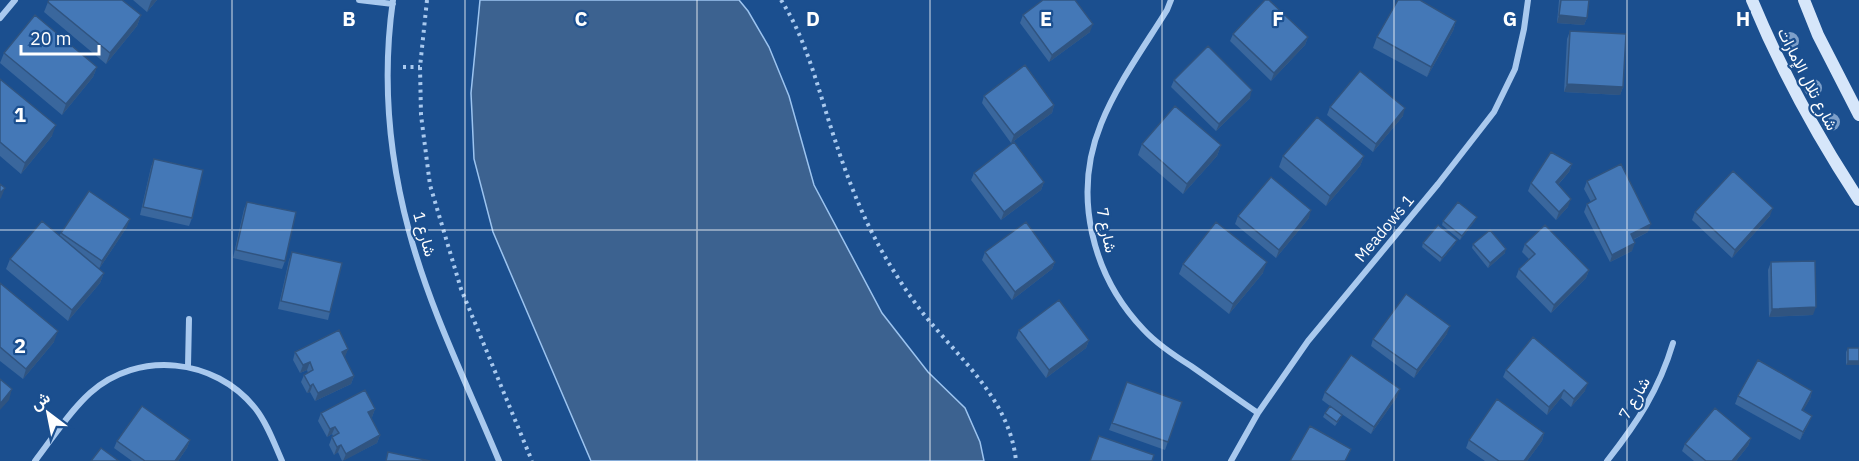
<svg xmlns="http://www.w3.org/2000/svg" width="1859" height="461" font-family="'IBM Plex Sans',Vazirmatn,sans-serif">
  <rect width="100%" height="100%" fill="#1b4f8f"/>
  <path fill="#3c6290" stroke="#9cc4f0" stroke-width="1.5" d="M480,0h259l9,11 21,36 20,49 25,89 68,128 46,59 37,36 15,34 4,19h-393l-98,-229 -19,-73 -3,-66z"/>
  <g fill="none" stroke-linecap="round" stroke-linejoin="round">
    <path stroke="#a9c9ee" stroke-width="4" stroke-dasharray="3 4.5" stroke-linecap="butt" d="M427,0l-7,67 1,48 9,70 31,104 71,172
      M781,0c27,42 38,93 54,140 14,43 31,86 55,125 11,18 23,36 36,52 36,44 84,84 90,144
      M403,67h17"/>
    <path stroke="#a9c9ee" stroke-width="6" d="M359,0l34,4
      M393,0c-11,77 -4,157 16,231 21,79 59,155 90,230
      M1171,0l-4,10c-23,37 -50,74 -66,114 -29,71 -9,152 43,206 13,14 31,26 47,36 23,16 45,32 67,47
      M0,18l15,-18
      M188,366l1,-47
      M35,461c17,-22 34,-49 55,-68 48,-43 125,-35 165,15 12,15 19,35 27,53
      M1231,461l27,-48 50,-72 130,-157 56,-72 21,-43 9,-40 4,-29
      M1607,461c30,-38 52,-71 66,-118"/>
    <path stroke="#d6e6fa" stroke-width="12" d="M1752,0c29,70 65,136 107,200
      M1804,0l14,35 41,80"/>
  </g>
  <g fill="#7ea0ca">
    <circle cx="1790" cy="41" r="9"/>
    <circle cx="1813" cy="88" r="9"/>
    <circle cx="1831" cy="122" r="9"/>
  </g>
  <path fill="#3a679d" d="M133,0h24l-10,12z
    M1559,0h30l-2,18 -3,7 -27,-2z
    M48,2l93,13 -4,11 -31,38 -62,-52z
    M1023,15l67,17 -41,30 -29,-39z
    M1456,21l-3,10 -26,46 -54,-29 4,-11z
    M1570,31l53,56 -3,8 -56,-3 3,-53z
    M1233,34l75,3 -3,8 -34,36 -41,-40z
    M4,53l93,14 -4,10 -31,38 -62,-52z
    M0,79l52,57 -31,38 -21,-18z
    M1174,80l76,18 -34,33 -45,-44z
    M984,96l70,9 -2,8 -41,30 -29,-40z
    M1330,107l73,9 -30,36 -46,-37z
    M1142,144l79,1 -4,11 -34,38 -45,-39z
    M1283,156h81l-4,10 -34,40 -47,-39z
    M154,159l38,59 -3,8 -49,-11 11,-48z
    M1572,164l-3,8 -11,13 10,22 -12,13 -28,-29 3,-8z
    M974,173l70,9 -3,8 -40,30 -30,-40z
    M1587,181l61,51 -15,8 -1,11 -22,11 -26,-50 3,-8 4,-2 -7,-13z
    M247,202l38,59 -3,8 -49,-11 11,-49z
    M1695,212l75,4 -38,42 -40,-38z
    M1238,216l71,2 -33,40 -41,-34z
    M1443,221h32l-15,19 -18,-15z
    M127,227l-28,42 5,4 -4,10 -32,38 -62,-52 4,-10 49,-23 2,-3z
    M1423,243l32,1 -15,18 -18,-15z
    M1473,244l32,9 -17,15 -16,-20z
    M1525,244l64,26 -3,8 -35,35 -35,-36 3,-8 10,-10 -7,-7z
    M292,252l38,60 -2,8 -50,-11 11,-49z
    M985,252l70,10 -3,7 -40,31 -30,-40z
    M1771,262l42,53 -44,2 -1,-47z
    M1183,264l80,9 -34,41 -50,-40z
    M0,283l54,59 -31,37 -23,-18z
    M1019,330l70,10 -3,8 -40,30 -30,-40z
    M1447,334l-33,44 -43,-32 2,-7z
    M1848,348h11v17h-13v-13z
    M348,349l-4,8 10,19 -3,8 -36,17 -5,-9 -3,1 -6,-11 3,-7 4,-2 -1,-3 -7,3 -7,-13 2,-8z
    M1506,370l79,21 -14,16 -10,-9 -14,17 -44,-38z
    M1127,382l55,20 -17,48 -56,-20z
    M1812,391l-2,8 -7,11 6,13 -9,17 -65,-36 3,-8z
    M1325,392l72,5 -26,37 -41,-28 12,9 -2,4 -5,7 -12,-9 2,-4 5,-7 -8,-6z
    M375,409l-3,8 -2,1 10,17 -3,8 -35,18 -4,-9 -4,3 -5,-10 3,-8 1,-1 -1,-2 -5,3 -9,-16 3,-8z
    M1544,433l-2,8 -15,20h-42l-19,-13 3,-8z
    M1751,438l-3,8 -12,15h-42l-12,-10 3,-7z
    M190,440l-3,8 -9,13h-46l-18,-13 3,-7z"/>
  <path fill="#305480" d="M152,0h5l-10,12 4,-11z
    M141,15l-4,11 -31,38 4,-11z
    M1559,15l28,3 -3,7 -27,-2z
    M1456,21l-3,10 -26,46 4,-10z
    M1093,24l-3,8 -41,30 3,-7z
    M1308,37l-3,8 -34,36 3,-8z
    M97,67l-4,10 -31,38 4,-11z
    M1567,84l56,3 -3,8 -56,-3z
    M1252,90l-2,8 -34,33 3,-7z
    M1054,105l-2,8 -41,30 3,-8z
    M1405,108l-2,8 -30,36 3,-8z
    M56,125l-4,11 -31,38 4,-11z
    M1221,145l-4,11 -34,38 4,-10z
    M1364,156l-4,10 -34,40 4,-10z
    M1572,164l-3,8 -16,18 3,-8z
    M1044,182l-3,8 -40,30 3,-8z
    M5,188l-4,10 -1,1v-6z
    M1571,199l-3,8 -12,13 3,-8z
    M1773,208l-3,8 -38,42 3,-8z
    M1311,210l-2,8 -33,40 3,-8z
    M1477,217l-2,4 -15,19 2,-4z
    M130,219l-3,8 -28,42 3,-8z
    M1651,224l-3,8 -20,10 3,-8z
    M1457,240l-2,4 -15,18 2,-4z
    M1635,243l-3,8 -22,11 2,-7z
    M1506,249l-1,4 -17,15 2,-5z
    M1055,262l-3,7 -40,31 3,-8z
    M1267,262l-4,11 -34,41 4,-10z
    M1589,270l-3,8 -35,35 3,-8z
    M104,273l-4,10 -32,38 4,-11z
    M1816,307l-3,8 -44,2 3,-8z
    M1450,326l-3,8 -33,44 3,-8z
    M58,331l-4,11 -31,37 3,-10z
    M1089,340l-3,8 -40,30 3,-8z
    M348,349l-3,8 -6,2 3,-7z
    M1848,361h11v4h-13z
    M310,362l-3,8 -7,3 3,-8z
    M354,376l-3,8 -36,17 3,-8z
    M1588,383l-3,8 -14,16 3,-8z
    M313,384l-3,8 -3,1 3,-7z
    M12,389l-3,11 -9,10v-6z
    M1400,389l-3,8 -26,37 3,-7z
    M1564,390l-3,8 -14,17 2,-8z
    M1812,391l-2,8 -11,19 3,-8z
    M375,409l-3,8 -7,3 3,-8z
    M1812,416l-3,7 -9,17 3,-8z
    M335,427l-3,7 -5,3 3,-8z
    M1544,433l-2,8 -15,20h-3z
    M380,435l-3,8 -34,18 3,-7z
    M1751,438l-3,8 -12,15h-4z
    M190,440l-3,8 -9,13h-3z
    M341,445l-3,7 -4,3 3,-8z"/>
  <path fill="#4478b7" stroke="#305480" stroke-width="1.5" d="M49,0h73l19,15 -31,38 -62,-51z
    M1043,0h32l18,24 -41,31 -29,-40z
    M1265,0h4l39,37 -34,36 -41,-39z
    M1398,0h22l36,21 -25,46 -54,-30z
    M1561,0h28l-2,18 -28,-3z
    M35,15l62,52 -31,37 -62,-51z
    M1570,31l56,3 -3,53 -56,-3z
    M1208,46l44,44 -33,34 -45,-44z
    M1025,65l29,40 -40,30 -30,-39z
    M1360,71l45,37 -29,36 -46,-37z
    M0,79l56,46 -31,38 -25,-21z
    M1175,106l46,39 -34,39 -45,-40z
    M1317,117l47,39 -34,40 -47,-40z
    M1014,142l30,40 -40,30 -30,-39z
    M1551,152l21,12 -16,18 15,17 -12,13 -28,-29z
    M154,159l49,11 -11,48 -49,-11z
    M1621,164l30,60 -20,10 4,9 -23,12 -25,-51 9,-5 -9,-18z
    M1733,171l40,37 -38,42 -40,-38z
    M1271,177l40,33 -32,40 -41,-34z
    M0,184l5,4 -5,5z
    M89,191l41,28 -28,42 -41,-28z
    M247,202l49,10 -11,49 -49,-11z
    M1458,202l19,15 -15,19 -19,-15z
    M42,221l62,52 -32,37 -62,-51z
    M1026,222l29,40 -40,30 -30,-40z
    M1216,222l51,40 -34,42 -50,-40z
    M1438,225l19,15 -15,18 -19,-15z
    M1545,225l44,45 -35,35 -35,-36 16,-15 -10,-10z
    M1490,230l16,19 -16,14 -17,-19z
    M292,252l50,11 -12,49 -49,-11z
    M1815,261l1,46 -44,2 -1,-47z
    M0,283l58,48 -32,38 -26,-22z
    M1406,294l44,32 -33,44 -44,-31z
    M1059,300l30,40 -40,30 -30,-40z
    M339,330l9,19 -6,3 12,24 -36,17 -5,-9 -3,2 -6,-11 9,-5 -3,-8 -7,3 -8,-13z
    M1533,337l55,46 -14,16 -10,-9 -15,17 -43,-37z
    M1848,348h11v13h-11z
    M1351,355l49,34 -26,38 -49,-35z
    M1758,360l54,31 -10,19 10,6 -9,16 -65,-36z
    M0,379l12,10 -12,15z
    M1127,382l55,20 -14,40 -56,-19z
    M365,390l10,19 -7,3 12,23 -34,19 -5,-9 -4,2 -5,-10 7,-4 -4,-6 -5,2 -9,-16z
    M1497,399l47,34 -20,28h-25l-30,-21z
    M142,406l48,34 -15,21h-30l-28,-20z
    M1330,406l12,9 -5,7 -12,-9z
    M1715,408l36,30 -19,23h-26l-21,-17z
    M1310,426l41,23 -6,12h-55z
    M1099,436l55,19 -2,6h-62z
    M101,448l18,13h-28z
    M388,452l42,9h-44z"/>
  <path fill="none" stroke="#fff" stroke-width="1.5" stroke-opacity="0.55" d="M232,0v461M465,0v461M697,0v461M930,0v461M1162,0v461M1394,0v461M1627,0v461M0,230h1859"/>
  <g text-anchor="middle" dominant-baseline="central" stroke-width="4.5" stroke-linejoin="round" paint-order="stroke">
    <g font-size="16" fill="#fff" stroke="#1b4f8f">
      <text transform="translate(1808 79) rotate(63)">شارع تلال الإمارات</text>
      <text transform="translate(1384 228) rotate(-50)">Meadows 1</text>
      <text transform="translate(1107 230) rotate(78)">شارع 7</text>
      <text transform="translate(425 234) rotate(74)">شارع 1</text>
      <text transform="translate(1634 398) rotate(-60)">شارع 7</text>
    </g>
  </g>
  <g font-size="20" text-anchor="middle" font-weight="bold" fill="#fff" stroke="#1b4f8f" stroke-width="4.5" stroke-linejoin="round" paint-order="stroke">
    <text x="349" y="26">B</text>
    <text x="581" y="26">C</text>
    <text x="813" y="26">D</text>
    <text x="1046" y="26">E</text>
    <text x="1278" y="26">F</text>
    <text x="1510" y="26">G</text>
    <text x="1743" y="26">H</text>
    <text x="20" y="122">1</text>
    <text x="20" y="353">2</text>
  </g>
  <g transform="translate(48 413) rotate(328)" stroke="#1b4f8f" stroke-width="4.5" paint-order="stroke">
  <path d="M0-4.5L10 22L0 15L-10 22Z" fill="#ffffff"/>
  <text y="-9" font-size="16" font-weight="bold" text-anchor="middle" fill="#ffffff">ش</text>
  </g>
  <path d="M21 45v9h78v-9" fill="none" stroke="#ffffff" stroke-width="3"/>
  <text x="30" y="45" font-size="18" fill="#ffffff" stroke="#1b4f8f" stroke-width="4.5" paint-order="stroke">20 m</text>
</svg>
